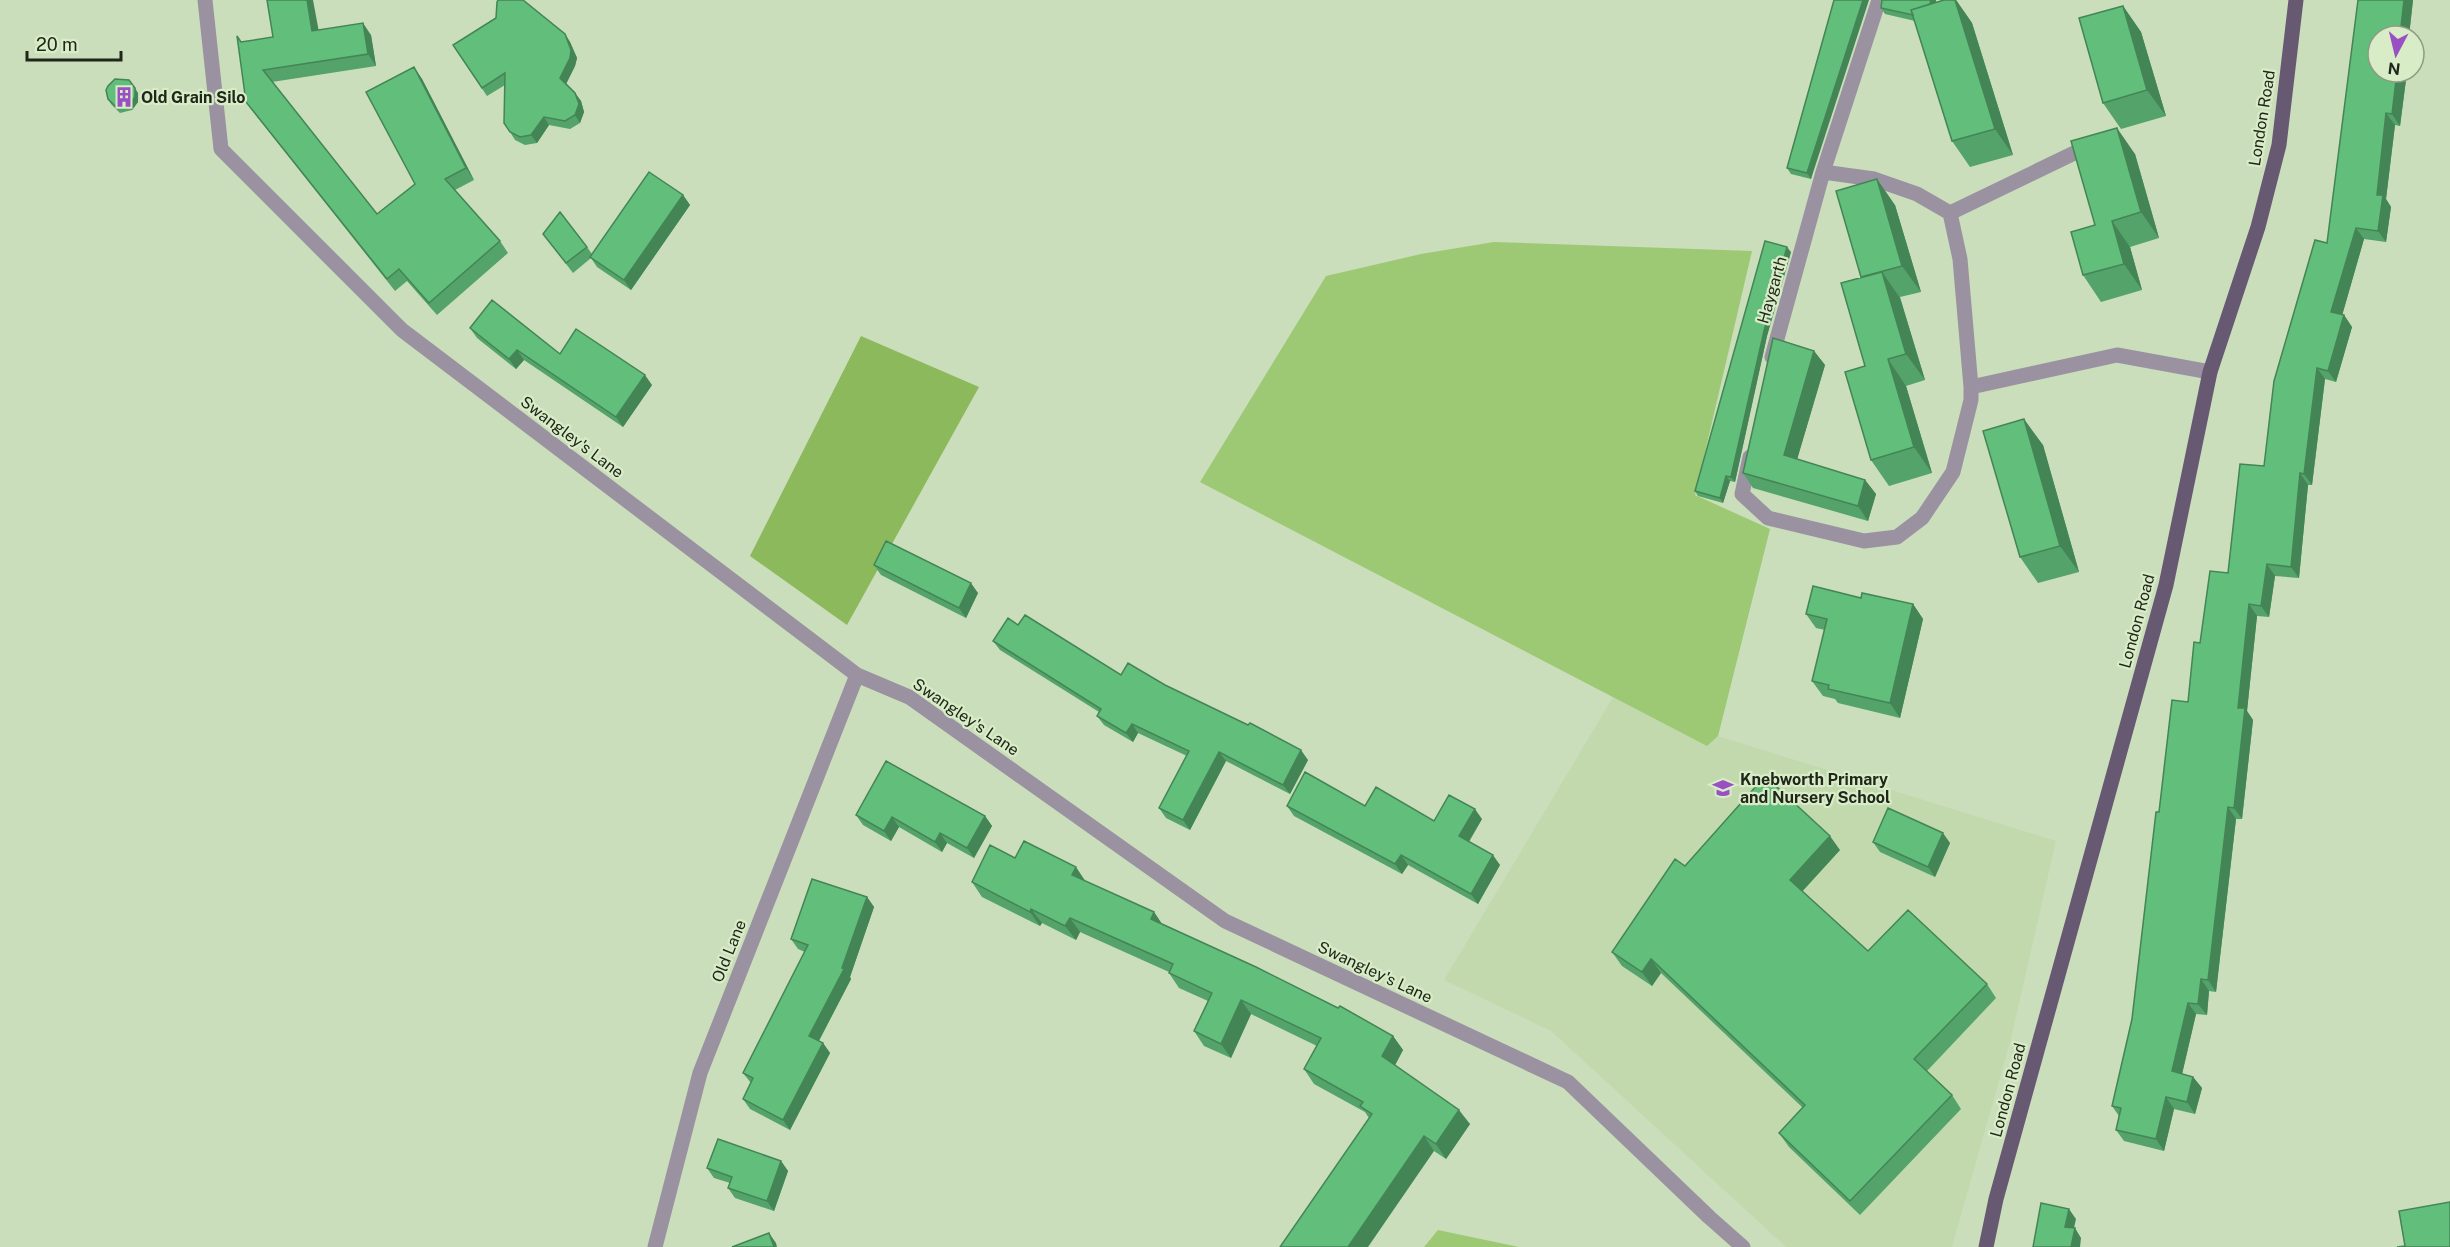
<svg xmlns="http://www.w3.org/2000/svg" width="2450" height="1247" font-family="'Public Sans',sans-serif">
  <rect width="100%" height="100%" fill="#cbdebb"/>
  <path fill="#c2d9ae" d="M1701,471l-6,24 75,34 -52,207 338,105 -45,198 -59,208h-166l-235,-216 -107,-51 169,-283 -413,-215z"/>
  <path fill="#9dc974" d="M1494,242l258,9 -57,244 75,34 -52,207 -11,10 -507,-264 126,-206 95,-22z
    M1438,1230l81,17h-95z"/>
  <path fill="#8bb95c" d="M861,336l118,51 -132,238 -97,-69z"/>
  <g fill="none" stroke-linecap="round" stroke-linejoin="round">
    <path stroke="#9a92a1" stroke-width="15" d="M205,0l16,149 181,181 455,345 52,22 316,224 343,161 141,135 34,30
      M1950,213l143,-69
      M1772,357l51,-185 56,-172
      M1971,387l146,-32 93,17
      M1750,457l-8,37 26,24 96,23 33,-4 25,-19 31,-46 18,-72v-13l-11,-128 -10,-46 -33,-19 -43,-15 -51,-7
      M655,1247l45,-174 157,-398"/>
    <path stroke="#685973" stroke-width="15" d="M1986,1247l10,-48 170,-614 44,-213 48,-145 21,-82 17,-145"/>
  </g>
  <path fill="#53a36a" d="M1834,0l-23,179 -20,-5 -4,-6z
    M1882,0h54v2l8,-2h12l16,23 41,132 -43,12 -18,-26 -37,-120 -30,-7 -4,-6z
    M2358,0h55l-4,36h-31v36h29l-7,54 -5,-1 -9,74 5,8 -5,35 -22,-3 -22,76h2l8,12 -16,55 -11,-3 -13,106h-4l-9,93 -24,-2 -6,41 -12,-1 -10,95 6,9 -11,99h-6l-20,173 -7,-1 -2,24 -11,-1 -14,60 11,3 9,11 -7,26 -21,-5 -10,42 -40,-10 -8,-11 3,-14 -7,-10 20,-87 24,-207h3l13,-112 16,2 6,-60 6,1 10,-72 18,2 12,-109 24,2 10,-85 41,-141 12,3z
    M2123,6l18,26 25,84 -45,13 -18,-26z
    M496,18l69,16 5,8 7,16 -2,8 -9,18 9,9 6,8 3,11 -4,11 -10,6 -21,-4 -12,18 -12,2 -10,-5 -5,-8 -5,-47 -18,11 -34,-51z
    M318,30l53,5 5,31 -104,16 105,132 38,-30 -1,-117 8,12 52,101 -19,10 45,51 8,12 -71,62 -30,-34 -12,10 -140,-177 -9,-12 -5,-60z
    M138,93v9l-6,8 -12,3 -9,-9 -3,-5z
    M2135,154l24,84 -29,9 12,43 -41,12 -18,-27 12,-50z
    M683,195l7,10 -59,85 -34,-23 -6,-9 -18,15 -30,-39 44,13 5,7z
    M1895,205l26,87 -21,5 25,83 -19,6 26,87 -43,13 -18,-26 -10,-183z
    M1791,252l-24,84 -32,146 -5,-1 -7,22 -25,-7 -3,-5z
    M470,328l90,26 92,31 -29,42 -99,-67 -8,9 -39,-31z
    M1814,351l11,14 -28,94 68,21 11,14 -8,27 -115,-33 -10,-15z
    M2043,445l36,127 -41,11 -18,-26z
    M874,565l104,28 -12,25 -85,-43z
    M1861,598l52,6 10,15 -23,99 -62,-15 -3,-4 -12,-3 -11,-15 13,-51 -9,-2 -10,-14z
    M1018,625l103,50 44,10 143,75 -18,34 -64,-33 -36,69 -24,-12 -7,-10 28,-52 -49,-23 -5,9 -29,-17 -7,-9 2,-4 -99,-62 -7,-9z
    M1287,806h78l69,15 48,-2 -13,23 31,23 -22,39 -70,-39 -6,9 -108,-58z
    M856,815l129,1 7,10 -18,32 -27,-15 -5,9 -43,-25 -8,14 -28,-16z
    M1873,842l77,1 -15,34 -55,-25z
    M1840,850l-38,41 66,60 119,33 9,14 -69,73 25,24 9,14 -101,106 -71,-68 -10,-14 24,-25 -142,-135 -9,13 -30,-20 -10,-14 73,-86z
    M1015,858l71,24 68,30 8,12 231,112 10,14 -8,15 75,59 -24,35 -12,-8 -65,-33 -4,-6 -51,-28 -10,-15 13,-23 -66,-32 -20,44 -27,-12 -10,-15 14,-30 -29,-13 -10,-15v-1l-89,-40 -4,8 -34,-17 -2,3 -58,-29 -10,-15z
    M867,897l7,10 -24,70 1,2 -32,62 4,2 7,10 -40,77 -40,-21 -7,-10 8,-16 -8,-10 62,-121 -7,-3 -7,-10z
    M781,1161l7,10 -14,40 -39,-13 -7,-10 2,-5 -16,-5 -7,-10z"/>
  <path fill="#448556" d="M307,0h6l8,43 -9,-12z
    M1863,0h6l-58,179 -4,-6z
    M1931,0h5l-5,24 -5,-6z
    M1955,0h1l16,23 41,132 -18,-26z
    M2404,0h9l-4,36h-9z
    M2123,6l18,26 25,84 -19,-26z
    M363,23l8,12 5,31 -8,-12z
    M565,34l5,8 7,16 -2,8 -10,20 -5,-8z
    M414,67l8,12 52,101 -8,-12z
    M2397,72h10l-7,54 -8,-12z
    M135,88l3,5v9l-6,8 -3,-5z
    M575,93l6,8 3,11 -4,11 -5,-8z
    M2386,113l9,12 -9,74 5,8 -5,35 -8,-11 -1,-36z
    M544,117l5,8 -12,18 -6,-8z
    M2117,128l18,26 24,84 -18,-26z
    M1877,179l18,26 26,87 -19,-26z
    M683,195l7,10 -59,85 -7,-10z
    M2112,221l18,26 12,43 -18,-26z
    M2356,228l8,11 -24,84 -9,-11z
    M1787,247l4,5 -24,84 -32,146 -4,-5 33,-146z
    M1882,272l18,26 25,82 -19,-26z
    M2344,315l8,12 -16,55 -8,-11z
    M517,350l7,10 -8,9 -7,-10z
    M1814,351l11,14 -31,105 -10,-15z
    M1888,359l18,27 26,87 -18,-26z
    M2317,368l8,11 -13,106 -8,-11z
    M645,375l7,10 -29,42 -7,-10z
    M2024,419l19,26 36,127 -19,-26z
    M2300,473l8,12 -9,93 -8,-11z
    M1726,476l4,5 -7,22 -3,-5z
    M1865,480l11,14 -8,27 -10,-15z
    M2267,564l8,12 -6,41 -8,-11z
    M971,583l7,10 -12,25 -7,-10z
    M1913,604l10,15 -23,99 -10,-15z
    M2249,604l8,12 -10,95 6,9 -11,99 -8,-11 4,-100z
    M1132,724l6,9 -5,9 -7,-9z
    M1301,750l7,10 -18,34 -7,-9z
    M1219,752l7,9 -36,69 -7,-10z
    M2228,807l8,12 -20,173 -8,-12z
    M1475,809l7,10 -16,27 -7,-10z
    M985,816l7,10 -18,32 -7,-10z
    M892,817l7,10 -8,14 -7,-10z
    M940,833l7,10 -5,9 -7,-10z
    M1943,833l7,10 -15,34 -7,-10z
    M1830,836l10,14 -40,44 -10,-14z
    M1401,855l7,10 -6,9 -7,-10z
    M1493,855l7,10 -22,39 -7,-10z
    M1076,867l10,15 -14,-7z
    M867,897l7,10 -24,70 1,2 -35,67 -7,-10 33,-68z
    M1031,909l11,14 -2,3 -10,-14z
    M1154,912l10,15 -13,-8z
    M1070,918l10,14 -4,8 -11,-14z
    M1651,959l10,14 -9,13 -10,-14z
    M2201,979l8,12 -2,24 -9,-11z
    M1241,1000l10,14 -20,44 -10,-14z
    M2188,1003l8,11 -16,69 -8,-12z
    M1393,1036l10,14 -11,21 -10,-15z
    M823,1043l7,10 -40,77 -7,-10z
    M2193,1077l9,11 -7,26 -8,-12z
    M2166,1097l8,12 -10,42 -8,-12z
    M1459,1110l11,14 -24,35 -10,-15z
    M1424,1136l10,15 -66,96h-20z
    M781,1161l7,10 -14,40 -7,-10z
    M2069,1209l7,10 -4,18 -7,-10z
    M2075,1228l6,10 -1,9h-9z
    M769,1233l7,10 1,4h-3z"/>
  <path fill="#61be7b" stroke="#448556" stroke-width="1.5" d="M267,0h40l5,31 51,-8 5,31 -105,16 114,144 38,-30 -49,-92 48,-25 52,101 -21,11 55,62 -71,62 -30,-34 -12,10 -141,-177 -9,-66 4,6 32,-5z
    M498,0h25l42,34 6,16 -1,8 -10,20 15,15 4,11 -4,11 -10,6 -21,-4 -13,18 -11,2 -10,-5 -6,-9 1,-50 -23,15 -29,-43 43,-27 1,-16z
    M1834,0h29l-56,173 -20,-5z
    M1882,0h49l-1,4 -19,6 2,5 -32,-7z
    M1944,0h11l40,129 -43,12 -41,-131z
    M2358,0h46l-4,36h-22v36h19l-5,42 -6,-1 -9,82h6l-5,36 -22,-3 -25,84 13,3 -16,56 -11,-3 -13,106 -4,-1 -9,94 -24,-3 -6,42 -12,-2 -11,104h7l-11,100 -6,-1 -20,173 -7,-1 -3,25 -10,-1 -16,68 21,6 -6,25 -21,-5 -10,42 -40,-9 5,-22 -9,-2 20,-87 24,-207h3l13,-112 16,2 6,-60 6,1 10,-72 18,2 12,-109 24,2 10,-85 41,-141 12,3z
    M2123,6l24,84 -44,13 -24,-85z
    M115,79l14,1 6,8v9l-6,8 -13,2 -8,-8 -2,-9 2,-4z
    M2117,128l24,84 -29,9 12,43 -41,11 -12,-43 24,-7 -24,-84z
    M649,172l34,23 -59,85 -34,-23z
    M1877,179l25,87 -41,11 -25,-86z
    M560,212l27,35 -21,16 -23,-29z
    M1765,241l22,6 -23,84 -33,146 -5,-1 -6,22 -25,-7z
    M1882,272l24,82 -18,5 26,88 -43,13 -26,-88 20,-6 -24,-83z
    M492,300l68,54 16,-25 69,46 -29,42 -99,-67 -8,9 -39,-31z
    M1773,338l41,13 -30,104 81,25 -7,26 -115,-33z
    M2024,419l36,127 -40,11 -37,-126z
    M886,541l85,42 -12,25 -85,-43z
    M1813,586l48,12 1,-5 51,11 -23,99 -62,-14 1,-4 -17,-4 15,-62 -21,-5z
    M1025,615l96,60 7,-12 37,22 83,40 2,-2 51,27 -18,35 -64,-33 -36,68 -24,-12 30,-57 -57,-27 -6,9 -29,-17 4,-7 -108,-68 15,-23 10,7z
    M886,761l99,55 -18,32 -27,-15 -5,9 -43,-25 -8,14 -28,-16z
    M1305,772l60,34 11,-19 58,34 15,-26 26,14 -16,27 34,19 -22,39 -70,-39 -6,9 -108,-58z
    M1765,776l65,60 -40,44 78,71 40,-41 79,74 -73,75 38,36 -102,106 -71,-68 26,-28 -154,-146 -9,13 -30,-20 63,-93 10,7z
    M1888,808l55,25 -15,34 -55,-25z
    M1024,841l52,26 -4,8 82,37 -3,7 105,48 82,41 2,-2 53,30 -11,20 77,54 -23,34 -12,-8 -76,111h-68l92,-133 -12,-8 3,-4 -59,-33 17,-31 -80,-38 -20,44 -27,-13 18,-38 -43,-20 4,-9 -103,-46 -5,8 -34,-17 -1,3 -58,-30 18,-37 25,13z
    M812,879l55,18 -25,71 2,1 -35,67 14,7 -40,77 -40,-21 10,-21 -10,-5 65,-128 -17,-6z
    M718,1139l63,22 -14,40 -39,-13 4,-11 -25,-9z
    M2450,1202v45h-53l8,-1 -6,-35z
    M2041,1203l28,6 -4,18 10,1 -4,19h-38z
    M769,1233l5,14h-42z"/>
  <defs>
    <g id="building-bare" transform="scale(1.62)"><path d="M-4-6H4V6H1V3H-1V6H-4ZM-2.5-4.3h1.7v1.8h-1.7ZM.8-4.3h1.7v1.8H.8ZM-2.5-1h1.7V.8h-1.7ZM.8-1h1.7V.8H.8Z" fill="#9850c3" stroke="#d8ecc8" stroke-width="2.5" paint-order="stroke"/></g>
    <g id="school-bare" transform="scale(1.62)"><path d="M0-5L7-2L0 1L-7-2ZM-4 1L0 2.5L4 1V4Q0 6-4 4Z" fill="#9850c3" stroke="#d8ecc8" stroke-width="2.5" paint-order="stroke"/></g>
  </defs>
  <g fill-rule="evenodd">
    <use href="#building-bare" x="124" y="97"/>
    <use href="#school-bare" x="1723" y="788"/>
  </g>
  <g text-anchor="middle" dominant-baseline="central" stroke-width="4.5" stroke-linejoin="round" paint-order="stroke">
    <g font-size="16" font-weight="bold" fill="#20271a" stroke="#d8ecc8" text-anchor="start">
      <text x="141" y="97">Old Grain Silo</text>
      <text x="1740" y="779">Knebworth Primary<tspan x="1740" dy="18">and Nursery School</tspan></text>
    </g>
    <g font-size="16" fill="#20271a" stroke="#d8ecc8">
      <text transform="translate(2262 118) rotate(-81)">London Road</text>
      <text transform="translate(1772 290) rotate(-74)">Haygarth</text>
      <text transform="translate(572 437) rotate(37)">Swangley's Lane</text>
      <text transform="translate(2137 621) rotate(-75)">London Road</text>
      <text transform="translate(966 717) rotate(34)">Swangley's Lane</text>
      <text transform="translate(729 951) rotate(-68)">Old Lane</text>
      <text transform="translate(1375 972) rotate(25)">Swangley's Lane</text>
      <text transform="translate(2008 1090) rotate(-75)">London Road</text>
    </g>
  </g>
  <g transform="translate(2396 54) rotate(187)"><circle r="28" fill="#d8ecc8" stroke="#8e9d82" stroke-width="1.5"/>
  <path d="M0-4.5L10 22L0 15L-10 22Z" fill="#9850c3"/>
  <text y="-9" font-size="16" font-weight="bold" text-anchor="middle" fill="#20271a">N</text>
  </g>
  <path d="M27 51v9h94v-9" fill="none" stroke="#20271a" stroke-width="3"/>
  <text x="36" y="51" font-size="18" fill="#20271a" stroke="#d8ecc8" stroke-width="4.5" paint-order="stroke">20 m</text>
</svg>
